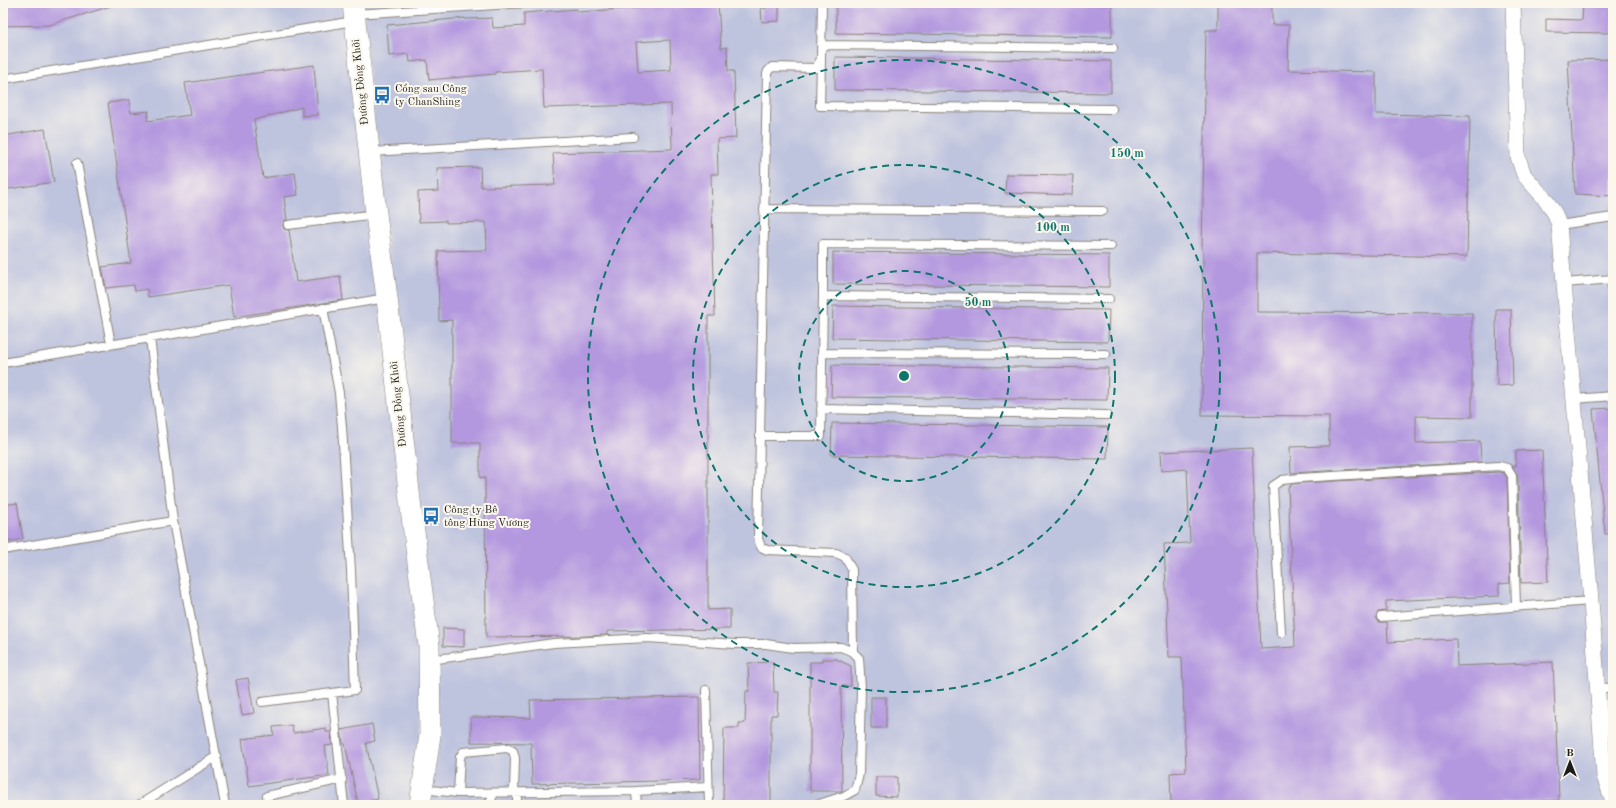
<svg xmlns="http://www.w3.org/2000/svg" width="1616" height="808" font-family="'Old Standard TT',serif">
  <rect width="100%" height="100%" fill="#fbf7ec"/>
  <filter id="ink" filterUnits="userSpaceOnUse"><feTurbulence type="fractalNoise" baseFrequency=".025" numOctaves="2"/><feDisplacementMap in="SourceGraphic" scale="8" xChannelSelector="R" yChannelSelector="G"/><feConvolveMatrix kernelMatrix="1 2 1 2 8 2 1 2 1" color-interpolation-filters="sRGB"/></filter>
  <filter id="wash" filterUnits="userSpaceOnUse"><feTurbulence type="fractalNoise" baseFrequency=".012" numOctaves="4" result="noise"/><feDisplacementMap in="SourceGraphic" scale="16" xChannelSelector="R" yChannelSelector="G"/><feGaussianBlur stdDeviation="0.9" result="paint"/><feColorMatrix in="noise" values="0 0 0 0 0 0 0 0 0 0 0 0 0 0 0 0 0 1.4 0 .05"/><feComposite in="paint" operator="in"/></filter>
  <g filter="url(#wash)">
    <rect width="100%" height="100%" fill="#f7ead6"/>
    <path fill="#bec3de" d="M3,3h342l76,644 1,89 -9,69h-410z
      M361,3h1252v802h-1184l9,-68z"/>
    <g id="blocks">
      <path fill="#b398df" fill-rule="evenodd" d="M3,3h107l1,3 -62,19 -46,1z
        M669,3h49l3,45 6,-1 1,24h6l2,67 -19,1 1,35h-7l4,142h-7v294l22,-1v20l-123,2v4l-19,1 -102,1 -1,-160 -5,1v-35h-28v-123l-13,1 -1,-70 49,-1 -1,-28 -40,1v-2l-27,1 -1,-30 20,-1 -1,-23 43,-1 1,20 74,-2 -2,-32 119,-4 -1,-45 -127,4 -2,-39 -47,3v2l-66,6 -2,-20 -17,2 -1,-8 -20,2 -2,-31 78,-7v1l27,-1 1,10 31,-2v-13l53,-4v3l92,-6zM670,40l1,30 -33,2 -2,-30z
        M766,3h13v18l-17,1 -1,-14h5z
        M836,3l276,2v32l-276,-4z
        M1218,3h30v3l24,1v18h17l-1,45 88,2v42l94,2 -3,141 -210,-4v59l215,1v104l-56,-1v27l64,-2 1,21 -190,11 -1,-26 39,-1v-30l-127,-1 1,-163 -1,-1 4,-221h12z
        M1583,3h30v30l-67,-1v-13l36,1z
        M835,57l276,4v32l-276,-3z
        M1613,59v137l-38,-2 -7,-134z
        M314,65l4,50 -16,1v-9l-48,13 9,58 32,-5 3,22 -14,2 3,23 -3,1 -1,4 1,4 5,1 7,52 44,-6 3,24 -109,17 -5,-32 -81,12 -1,-8 -12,2 -1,-6 -28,3 -4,-21 29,-4 -23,-160 21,-3 2,13 18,-2 -2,10 43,-6 -5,-32z
        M45,129l9,53 -51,8v-54z
        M1006,174l67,1 -1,20 -67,-2z
        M833,252l276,3v32l-276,-3z
        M833,306l276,4 -1,32 -276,-4z
        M1496,309h15l2,76 -16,1z
        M832,365l276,3 -1,32 -276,-3z
        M1613,408v126h-8l-12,-125z
        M832,423l276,4 -1,32 -276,-4z
        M1252,448l9,201 34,-2 -7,-160 3,-1v-2l9,-1 198,-11 6,1 3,5 3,105 -11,1v12l-113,5v10l-8,1 -2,6 3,4h8l1,20 68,-3 1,27 96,-4 6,138 -95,5h-293l-1,-32 16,-1 -4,-115h-13l-5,-113 26,-1 -3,-74 -26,2 -1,-19z
        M1542,450l6,132 -27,1 -3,-107 -6,-10h4v-15z
        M17,503l6,36 -20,4v-38z
        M443,628l21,1v18l-21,-1z
        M822,659h14l15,7v20h-10l1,105h-32v-129h12z
        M773,662l1,30h4l-1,23h-6v90h-48l1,-77h15v-5h6l1,-32h3l-1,-28z
        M248,678l6,35 -12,2 -6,-35z
        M699,697l1,83 -168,4 -1,-41 -60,-1v-25l60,1 -1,-18z
        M871,697h15v31h-15z
        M372,724l3,17 -9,2 12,56 -20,4 -13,-59h-2l-2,-14z
        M292,725l1,8 33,-5v4h5l1,13 -7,1 4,29 -80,11 -7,-47 32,-4 -1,-8z
        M876,777h21v20l-21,-1z"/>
    </g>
  </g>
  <g filter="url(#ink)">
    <use href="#blocks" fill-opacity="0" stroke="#8a8379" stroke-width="1"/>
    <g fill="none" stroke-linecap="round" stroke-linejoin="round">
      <g stroke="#8a8379" stroke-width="10">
        <path id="lane" d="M822,3l-1,56 -4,7 -2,2 -43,-1 -4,4 -1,3 -9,465 3,8 6,3 69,3 9,4 7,13 1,82
          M355,14l173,-11
          M821,45l292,3
          M821,60l-1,46 292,3
          M3,79l351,-58
          M370,152l263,-15
          M77,163l34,181
          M764,209l339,2
          M288,225l88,-11
          M1559,225l54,-8
          M1611,279l2,17
          M1564,283l49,-4
          M823,296v-52l288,2
          M150,338l23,183 52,284
          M822,353l284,1
          M3,363l383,-65
          M1574,399l39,-3
          M821,409l286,6
          M760,436h61l2,-140 286,3
          M3,550l170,-29
          M1381,617l210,-16
          M1281,633l-8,-147 9,-6 18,-2 199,-12 8,2 5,8 4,130
          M430,660l124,-17 93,-5 88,6h31l27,4 48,-1 12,5 6,6 2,30 -2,86 -4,16 -11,6 -28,9
          M1597,689l16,-2
          M706,690l3,115
          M332,693l12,112
          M262,702l93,-12 -4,-120 -9,-143 -3,-34 -16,-85
          M431,790l27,3 178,-2 72,-4
          M636,791l1,14
          M517,792v13
          M458,793l2,-36 3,-5 44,-4 6,3 2,7 -1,34
          M267,796l75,-17
          M139,805l78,-49
          M489,805l5,-12"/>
      </g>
      <g stroke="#8a8379" stroke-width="16">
        <path id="street" d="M1513,3l5,154 6,18 22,25 9,14 4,11 32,376 13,175 9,25"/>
      </g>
      <g stroke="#8a8379" stroke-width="22">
        <path id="secondary" d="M353,3l23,211 11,84 24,211 18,137 1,89 -10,70"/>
      </g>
      <use href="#lane" stroke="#fff" stroke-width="8"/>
      <use href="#street" stroke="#fff" stroke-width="15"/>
      <use href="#secondary" stroke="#fff" stroke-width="21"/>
    </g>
  </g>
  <g fill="none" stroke="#0f766e" stroke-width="2" stroke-dasharray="7 5">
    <circle cx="904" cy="376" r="105"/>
    <circle cx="904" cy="376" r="211"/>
    <circle cx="904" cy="376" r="316"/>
  </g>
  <defs>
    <g id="bus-bare" transform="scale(1.38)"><path d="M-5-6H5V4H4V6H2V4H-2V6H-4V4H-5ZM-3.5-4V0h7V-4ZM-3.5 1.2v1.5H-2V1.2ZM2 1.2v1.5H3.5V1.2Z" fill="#1f6fb2" stroke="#fbf7ec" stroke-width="2.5" paint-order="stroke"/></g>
  </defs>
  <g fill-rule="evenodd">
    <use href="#bus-bare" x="382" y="95"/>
    <use href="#bus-bare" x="431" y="516"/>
  </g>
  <g text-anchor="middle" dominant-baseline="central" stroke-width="4" stroke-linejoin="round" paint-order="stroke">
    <g font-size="11" fill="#1c1c1c" stroke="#fbf7ec">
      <text transform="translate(361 82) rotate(-96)">Đường Đồng Khởi</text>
      <text transform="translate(399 404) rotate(-96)">Đường Đồng Khởi</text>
    </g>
    <g font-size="11" fill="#1c1c1c" stroke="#fbf7ec" text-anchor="start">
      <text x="395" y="89">Cổng sau Công<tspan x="395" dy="13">ty ChanShing</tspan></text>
      <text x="444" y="510">Công ty Bê<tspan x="444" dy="13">tông Hùng Vương</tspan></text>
    </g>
  </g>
  <circle cx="904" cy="376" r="6" fill="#0f766e" stroke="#fbf7ec" stroke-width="2"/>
  <g font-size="12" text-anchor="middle" font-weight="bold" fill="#0f766e" stroke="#fbf7ec" stroke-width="4" stroke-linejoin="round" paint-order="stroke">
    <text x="1127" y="157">150 m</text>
    <text x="1053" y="231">100 m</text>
    <text x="978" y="306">50 m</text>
  </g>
  <rect width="1616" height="808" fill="none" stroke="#fbf7ec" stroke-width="16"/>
  <g transform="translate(1570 762)" stroke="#fbf7ec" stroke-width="3" paint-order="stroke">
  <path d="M0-3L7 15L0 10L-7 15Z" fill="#1c1c1c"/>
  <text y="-6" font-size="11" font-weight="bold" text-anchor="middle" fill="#1c1c1c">B</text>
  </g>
</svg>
